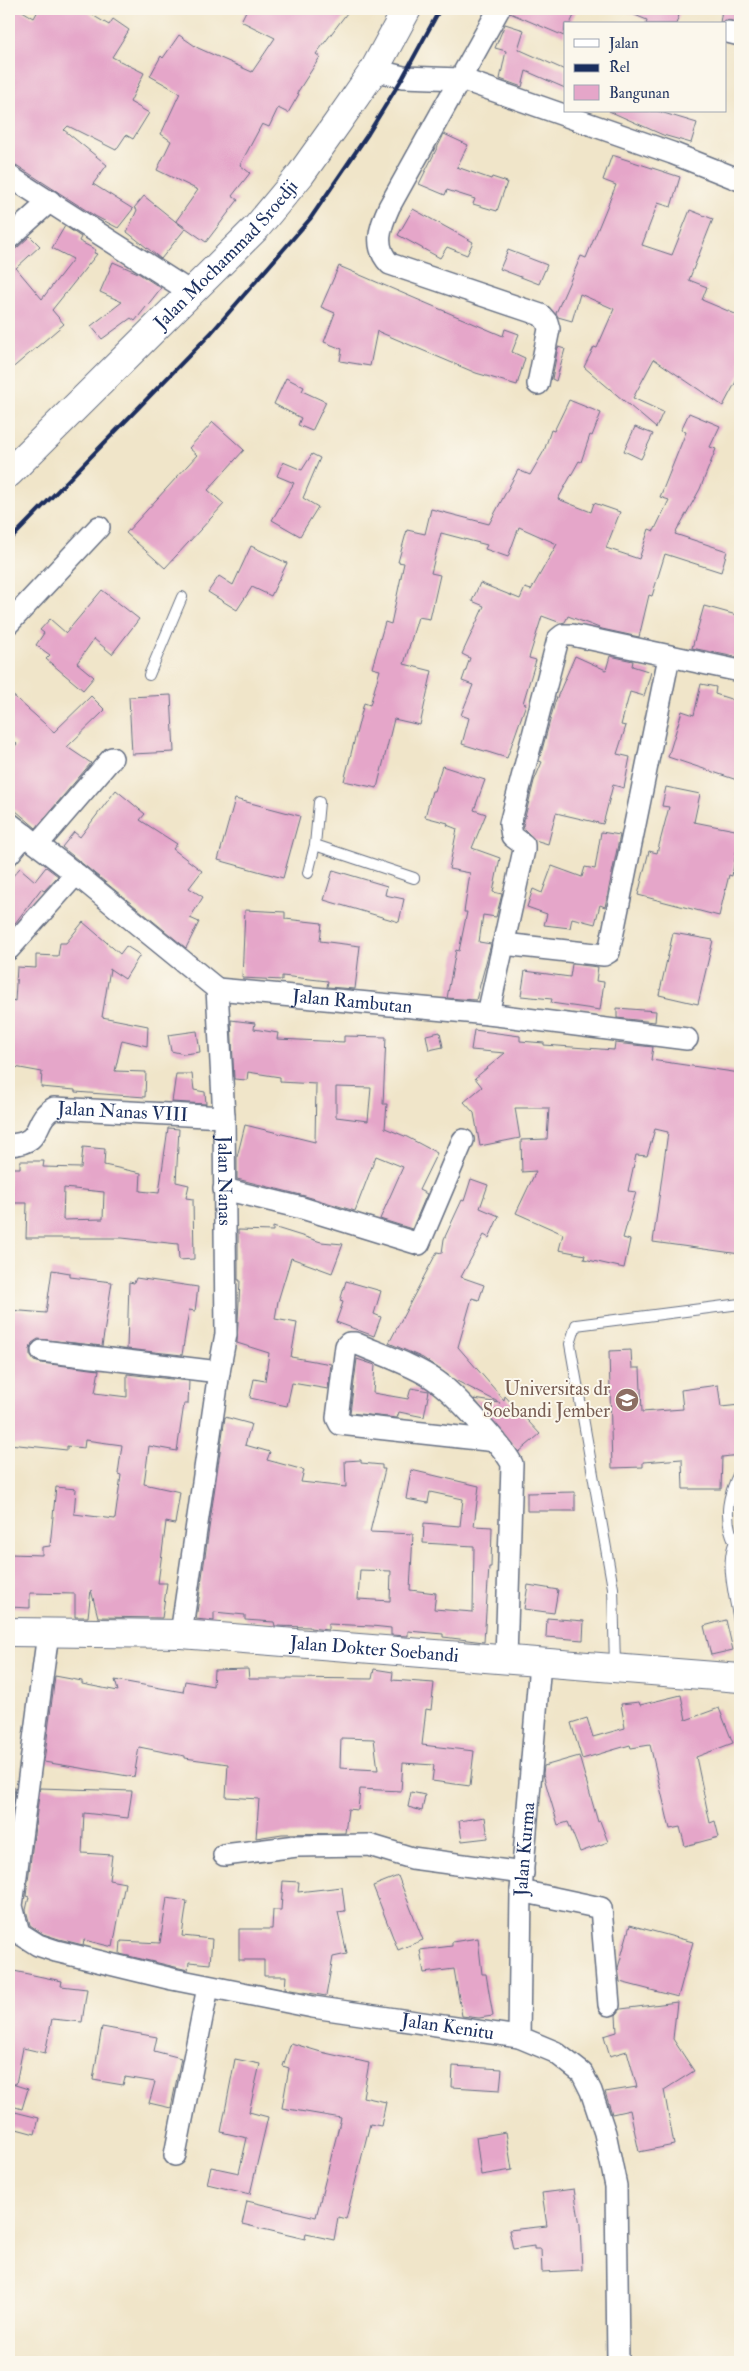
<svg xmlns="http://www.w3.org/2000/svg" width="749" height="2371" font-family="'IM FELL Double Pica',serif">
  <rect width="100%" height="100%" fill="#fbf7ec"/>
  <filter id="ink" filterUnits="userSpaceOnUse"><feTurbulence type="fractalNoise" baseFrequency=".02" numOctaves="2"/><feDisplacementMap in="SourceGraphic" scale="10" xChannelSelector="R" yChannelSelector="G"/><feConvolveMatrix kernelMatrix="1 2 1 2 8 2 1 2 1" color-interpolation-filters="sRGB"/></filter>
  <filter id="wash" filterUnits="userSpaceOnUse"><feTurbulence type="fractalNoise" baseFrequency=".0096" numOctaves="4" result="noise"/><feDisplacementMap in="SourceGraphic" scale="20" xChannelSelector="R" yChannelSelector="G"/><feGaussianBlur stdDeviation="1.12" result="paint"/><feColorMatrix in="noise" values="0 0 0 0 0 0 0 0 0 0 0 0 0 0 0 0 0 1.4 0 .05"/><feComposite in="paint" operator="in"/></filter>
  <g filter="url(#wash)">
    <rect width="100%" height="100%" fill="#f0e5c9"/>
    <g id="blocks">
      <path fill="#e5a6c9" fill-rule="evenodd" d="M9,9h10l15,9 5,-9h43l27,16 4,-6 16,11 -17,27 32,16 -14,29 19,11 -16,26 -7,-4 -10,15 -48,-24 -4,4 43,35 -14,19 40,25 -15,19 -23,-12 -79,-51 -7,-1z
        M247,9h103l-34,45 4,3 -23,36 2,1 -11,19 -10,-5 -9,19 -7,-3 -22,41 10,8 -18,23 6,4 -32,42 -30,-21 22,-31 -41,-20 14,-29 -10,-7 19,-41 -30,-17 11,-20 2,2 16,-23 19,13 54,24 23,-34 -34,-17z
        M511,9h66l-7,15h-5l-1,12 -54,-23z
        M620,9h61l-5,15h-30l1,-4z
        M722,9h18v13l-15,-2 -5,3z
        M505,24l19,6 -6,19 47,21v18l-39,-17 -4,16 -22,-8 6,-28 -11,-3z
        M609,111h48l40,12 -6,20 -28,-8z
        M444,134l24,11 -11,22 34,12 1,-2 15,5 -10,29 -24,-7 2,-5 -28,-9 -2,5 -26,-11z
        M612,155l68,22 -9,30 -13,-4 -16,42 30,10 18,-45 23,9 -24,61 18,7 -5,13 38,16v58l-17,32 -69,-47 -21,39 30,14 -7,16 -72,-61 10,-20 3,1 17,-39 -34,-15 -8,27 -14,-4 -2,-4 25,-57 5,2 30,-73 -13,-5z
        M144,196l41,33 -24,30 -34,-27 10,-22 -3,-2z
        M413,209l60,33 -6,13 -20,-8 -7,11 -42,-23z
        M65,226l16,11 -2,4 17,9 -2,3 3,1 -45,56 12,14 -55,47v-121l8,-2 13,-12 10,10 -24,22 26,31 31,-40 -21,-11z
        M508,250l39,15 -8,19 -39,-15z
        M113,262l25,11 23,15 -26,33 -4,-3 -29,21 -11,-13 31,-24 -22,-10z
        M339,266l164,70 2,-7 14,5 -7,18 13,6 -8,27 -41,-12 -99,-42 -7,35 -30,-5 2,-12 -18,-7 11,-29 -14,-6z
        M558,347l7,2 -9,32 -4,-2z
        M286,378l18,9 -2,4 24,11 -14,29 -14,-6 3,-7 -27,-14z
        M569,400l32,13 -9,23 -2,-1 -9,27 -2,-1 -21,38 33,13 3,-9 26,9 -14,36 33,11 10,-30 5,2 15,-31 -9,-3 26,-65 -5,-2 8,-17 31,13 -10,21 6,2 -16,40 -25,45 52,17 -6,21 -56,-18 -13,42 -3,-1 -10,42 -37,-8 -34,-13 -3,6 -4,1 -19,-7 -13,42 7,2 -13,43 3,1 -19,54 -45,-14 7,-26 -8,-3 12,-30 -11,-4 8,-23 -8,-4 22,-48 -12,-5 8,-18 40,16 5,-11 6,2 26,-46 -38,-17 -11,30 -23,-8 2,-4 -46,-12 -10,40 9,2 -10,44 -12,-2 -14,47 28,7 -12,54 -26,-6 -17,69 -33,-7 20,-78 6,2 10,-35 -8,-2 13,-46 6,2 13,-61 -6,-1 9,-32 18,4 6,-25 58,15 29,-54 12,5 14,-24 7,-21 3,1z
        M213,422l31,28 -36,40 16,14 -59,64 -39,-35 71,-78 -8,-7z
        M635,427l18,7 -12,25 -17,-8z
        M312,454l8,4 -17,40 15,9 -18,29 -28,-16 22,-37 -17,-7 6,-14 19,8z
        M251,546l36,17 -16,33 -19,-9 -15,23 -29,-18 11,-16 14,9z
        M102,590l37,29 -27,35 -18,-15 -17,24 17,14 -11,13 -37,-31 4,-4 -14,-10 8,-12 -4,-3 10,-11 16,14z
        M704,606l36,10v42l-48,-10z
        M575,656l31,14 4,-14 23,5 -1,5 19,6 -7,24 -14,-4 -9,33 5,1 -9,28 13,3 -6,31 -11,-3 -10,39 -47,-11 -8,31 -13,-4 -11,-11 -1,-4 11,-44 8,-19 -3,-1 16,-59z
        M701,684l15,3 -1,7 25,8v79l-72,-24 14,-46 12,4z
        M9,692l45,40 37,-36 14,14 -38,37 24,16 -55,65 -27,-23v-52l8,-9 -8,-7z
        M171,695l3,57 -42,2 -3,-57z
        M442,766l43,14 -11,30 12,4 -14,34 28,10 -7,34 9,2 -6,23 -13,-2 -4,27 12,2 -15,56 -29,-2 9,-48 3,1 8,-39h-3l6,-39 -21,-4 8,-40 -10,-4 1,-2 -23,-6 7,-26h2z
        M666,787l34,7 -6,28 46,9 -8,45 -3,-1 -10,41 -81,-21 11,-44 8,2 12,-46 -7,-1z
        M116,790l29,24 -5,6 37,24 -4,5 29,22 -13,17 14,9 -13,21 9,4 -13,26 -124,-101 12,-15 6,5z
        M235,799l65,17 -17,62 -65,-18z
        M601,832l19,3 -15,72 -5,-2 -5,19 -23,-6 -2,10 -26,-3 3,-11 -20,-7 6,-18 9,4 10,-27 30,11 3,-10 10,2z
        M46,867l12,9 -14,15 -3,-2 -32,42v-51l11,-12 15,13z
        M333,870l54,16 -2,9 19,4 -5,23 -75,-22z
        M245,910l40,2v7l37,4 -2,18 40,5 -5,43 -28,-2 1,-6 -46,-5v4l-40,-2z
        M83,922l37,32 6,-8 14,9 -15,24 -15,-10 -8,48 46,9 -1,20 -25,-6 -7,31 31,1 -1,25 -70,-5v-2l-34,-3 1,-15 -33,-6v-67l6,2 2,-34 19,1v-13l22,1 2,-13h6z
        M673,933l40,7 -15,64 -39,-9z
        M572,964l26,3 -2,14 8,1 -4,28 -49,-7 1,-4 -31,-3 4,-25 45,6z
        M617,1008l39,3 -1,11 -38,-4z
        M231,1020l24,3 -1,6 24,4 -1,6 67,3v-6l42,1 -3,67h4l-2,24 22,9 30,16 -18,37 8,4 -15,35 -32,-10 23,-52 -27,-11 -21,55 -50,-15 -68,-17v-22l8,-32 70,17 1,-58 -36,-2v-5l-32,-5 -1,8 -13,-1zM336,1087l35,1 -3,33 -32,-4z
        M474,1030l46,6v5l24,2v2l70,5 1,-7 38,4 -2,13 89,13v181l-87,-12 15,-110 -13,-3 -8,27 -11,-1 -8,36 8,1 -13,46 7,2 -6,28 -40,-9 1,-4 -26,-5 4,-16 -47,-21 20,-42 -14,1 -1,-32 26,-1 2,-31h-34l5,30 -40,8 -6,-33 -10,-11 18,-15 -7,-9 30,-25 -34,-3z
        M197,1031l3,21 -16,2 -13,-3 -3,-16z
        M440,1032l3,15 -14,3 -3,-15z
        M176,1074h16l2,16 11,2 1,12 -34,-2z
        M168,1128l11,1 -3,53 13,3 -3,13 7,1 1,60 -15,1 -1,-16 -56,-6h-96l1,-35h-18v-35h11v-7h24l-1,6 38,1 2,-21 22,2 -1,16 37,8 -1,18 19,2zM64,1188l40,4 -1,27 -40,1z
        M471,1179l17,6 -8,23 19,8 -10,22 -5,-3 -23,42 23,8 -5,15 -7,-2 -14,49 46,53 1,-4 35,38 -21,18 -45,-53 26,4 -45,-23 -32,-22 -34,-15 48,-91 5,1 2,-14 18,-39 2,1z
        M273,1227l48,15 22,2 -11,29 -41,-15 -13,43 -3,18 22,4 -6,34 40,7 -3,25 -36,-6 -5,23 -37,-8 4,-19 11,2 4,-28 -32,-10 3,-63h-2v-50l35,1z
        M52,1270l18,3v4l42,5 -10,64 -64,-7 -6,4 -2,6v6l4,6 7,2 58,7 -4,23 32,4v-23l62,7 -1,23h-4l-7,47 -28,-5 -5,38 36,8 -5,32 -9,-2 -8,61h9l-5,35 -64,-1 -7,-27 -3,27h-13v-23l-45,-1v15l-21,-1 1,-53 32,1v-8l8,-1 6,-59 20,2 -2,25 41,5 6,-44 -3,-1 4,-29 -37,-5 -1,8 -17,-2v4l-58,-6v-134l37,3z
        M136,1278l62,9 -3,24 -6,-1 -7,45 -55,-6 2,-67 5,1z
        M346,1281l35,10 -7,23 7,3 -7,19 -38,-14 7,-20 -3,-1z
        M631,1350l1,18h8l2,44 41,-3 -2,-19 37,-5 3,22 19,-2v50l-18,2 -1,32h-38l-1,-30 -39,3v5l-31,1 -3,-117z
        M357,1359l18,6 -2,28 35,6 3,-11 18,3 -5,26 -25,-5 -2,6 -47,-5z
        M225,1417l26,7 -6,21 25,7 -3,8 37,10 -3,12 45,5 -1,-26 16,-1v3l21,2v4h3l-15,63 43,2 -3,56 26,3 -2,16 39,3 1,-66 -51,-3 1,-20 36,3 3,-27 -33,-7 -2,11 -22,-4 5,-29 68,16 -5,40 18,1 -1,40h-2l-5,75 -41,-5v-3l-35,-3v5l-17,-1v-7l-19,-2 -44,-2v6l-18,-2v-1l-35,-1 -1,-4 -29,-2v-5l-31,-3v9l-18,-2zM360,1570l31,1 -1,30 -32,-2z
        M575,1492v19h-48v-18z
        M528,1585l30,5 -4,23 -30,-4z
        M547,1618l37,3 -1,19 -37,-3z
        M726,1620l7,30 -22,5 -7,-29z
        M248,1669l1,10h38v-1l85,1 2,-10 19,3 -1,8 42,3 -3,27 -5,-1 -4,36 52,6 -4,35 -38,-5 2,-16 -31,-2 -2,28 -41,-2 -2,21 -10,-1 -3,24 -63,1 -26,4 3,-39 -33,-2 2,-33 -43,-6v-2l-46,-9 -5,30 -90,-15 11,-86 27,5v3l36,7 -3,-11 68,12 2,-11 28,5 1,-16zM341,1738l33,1 4,31 -38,-2z
        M681,1695l5,25 33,-12 14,35 -37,14 14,66 5,-2 4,16 -34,9 -5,-19 -10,2 -20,-84 -19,3 -1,-3 -48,14 -11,-36 16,-5 6,19 32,-9 -4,-24 18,-2 1,3z
        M579,1756l19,66 2,-1 8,21 -28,10 -12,-30 -10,3 -15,-51 1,-8z
        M9,1787h6l-2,18 -4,-1z
        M40,1788l92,3 -4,27 -44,-5 -2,40 30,2 -3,25 16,3 -12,64 -29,-7 -1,5 -24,-6 -16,-5 -13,-9 -4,-15 3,-13 -3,-1z
        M411,1792l14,3 -3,16 -14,-4z
        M485,1817l3,21 -26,3 -3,-20z
        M398,1876l25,64 -25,10 -25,-64z
        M283,1881l16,1 -1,10 44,-5 3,24 -7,1 9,42 -14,3 -7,39 -41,-7 1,-13h-22v-16h-25v-31h33l1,-19h8z
        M167,1898l20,3 -5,35 30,3 -2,25 -21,-2 -1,8 -68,-16 1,-13 39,2z
        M630,1925l63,17 -15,55 -58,-15 -2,-14z
        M478,1938l4,36h4l7,42 -14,2 -17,-2 -8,-47 -30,4 -4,-23 32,-4v-4z
        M9,1970l53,11 -1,5 26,3 -5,33 -30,-3 -7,34 -22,-5 -7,36h-4l16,5 -6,20 -13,-4z
        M677,2002l-4,37 21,32 -30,19 10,55 -35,7 -9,-42 -18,4 -7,-22 32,-5 -10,-36 -17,5 -6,-20 13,-4 -1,-17 5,-6z
        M102,2027l55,10 -3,14 27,7 -10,50 -22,-5 6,-21 -30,-5 -2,8 -30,-5z
        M291,2043l30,9 48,11 -6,34 23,5 -5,24 -11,-2 -24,95 -8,-2 -4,23 -28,-6 -1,5 -63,-15 5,-23 69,16 25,-99 -59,-10 7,-40 -6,-2z
        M235,2059l25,5 -11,48 19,5 -18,77 -43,-10 4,-17 28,6 8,-35 -26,-6z
        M453,2066l49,3 -2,21 -48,-3z
        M11,2111l28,7 -4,16 -26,-7z
        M506,2132l6,38 -31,5 -5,-38z
        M574,2189l6,36 2,45 -40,2 -1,-23h-7v-3l-21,3 -4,-19 38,-4 -5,-33z"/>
    </g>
  </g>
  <g filter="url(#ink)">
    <use href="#blocks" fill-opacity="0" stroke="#666f83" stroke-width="1"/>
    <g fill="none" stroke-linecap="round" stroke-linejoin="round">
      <g stroke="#666f83" stroke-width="12">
        <path id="lane" d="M149,675l33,-78
          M315,845l99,33
          M308,873l7,-28 4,-43
          M740,1534c-19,21 -4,66 0,92
          M734,1541c-11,-25 -6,-46 6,-70
          M615,1666l-2,-78 -43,-244 6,-19 164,-21"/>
      </g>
      <g stroke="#666f83" stroke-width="24">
        <g id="street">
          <path d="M499,9l-110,198c-9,20 -16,40 1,57l151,51 6,7 2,7 -11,55"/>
          <path d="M728,32l12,3"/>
          <path d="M374,70l29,7 58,2 211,74 68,27"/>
          <path d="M9,176l183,117"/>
          <path d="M9,238l41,-37"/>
          <path d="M9,623l90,-96"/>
          <path id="s1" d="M9,823l67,51 141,115 7,128 2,217 -7,38 -38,262"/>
          <path d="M38,844l74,-86"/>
          <path d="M9,854l16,-19"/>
          <path d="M503,944l101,11 5,-3 60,-295"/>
          <path d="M9,949l67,-75"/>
          <path id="s2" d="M217,989l271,25 199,25"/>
          <path d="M488,1014l36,-164v-5l-12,-9 -2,-12 48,-185 5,-4h9l168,36"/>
          <path id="s3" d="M9,1145c37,-2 22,-25 45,-37l170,9"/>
          <path d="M224,1189l78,19 117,36 44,-104"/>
          <path d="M42,1351l177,21"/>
          <path d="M496,1441l-156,-17 -3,-6 9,-72 3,-3h6c25,11 59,22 80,37 16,10 69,67 77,84l-6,195"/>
          <path id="s4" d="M48,1633l-36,273 7,27 19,12 18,6 116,28 141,28 206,30 36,15 27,21 9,18 14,42 11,53 2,176"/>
          <path d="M224,1855l73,-9 72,-1 43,13 111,15"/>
          <path d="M521,1891l80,17 8,97"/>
          <path id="s5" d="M519,2037l2,-146 19,-228"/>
          <path d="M175,2155l33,-168"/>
        </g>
      </g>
      <g stroke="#666f83" stroke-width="30">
        <g id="secondary">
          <path id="s6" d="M9,1632l172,2 559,44"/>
        </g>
      </g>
      <g stroke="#666f83" stroke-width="30">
        <g id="primary">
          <path id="s7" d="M9,473l248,-246 44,-53 37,-52 36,-52 33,-61"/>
        </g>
      </g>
      <use href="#lane" stroke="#fff" stroke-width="10"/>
      <use href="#street" stroke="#fff" stroke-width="21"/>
      <use href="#secondary" stroke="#fff" stroke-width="28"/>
      <use href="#primary" stroke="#fff" stroke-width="28"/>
      <path stroke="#1b2f5e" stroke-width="4" d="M9,541l202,-208 99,-114 58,-85 35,-57 37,-68"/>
    </g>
  </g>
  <defs>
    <g id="university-disc" transform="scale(1.25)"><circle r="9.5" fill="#8d6e63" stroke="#fbf7ec"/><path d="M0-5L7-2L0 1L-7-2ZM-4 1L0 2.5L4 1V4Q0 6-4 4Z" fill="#fff"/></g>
  </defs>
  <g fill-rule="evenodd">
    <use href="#university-disc" x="627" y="1400"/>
  </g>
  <g text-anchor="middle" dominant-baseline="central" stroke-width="4" stroke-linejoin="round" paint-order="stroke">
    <g font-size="19" fill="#1b2f5e" stroke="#fbf7ec">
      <text stroke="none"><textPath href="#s7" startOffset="308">Jalan Mochammad Sroedji</textPath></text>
      <text stroke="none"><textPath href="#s2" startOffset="136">Jalan Rambutan</textPath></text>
      <text stroke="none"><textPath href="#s3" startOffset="131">Jalan Nanas VIII</textPath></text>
      <text stroke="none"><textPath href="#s1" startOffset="458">Jalan Nanas</textPath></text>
      <text stroke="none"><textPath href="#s6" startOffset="366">Jalan Dokter Soebandi</textPath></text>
      <text stroke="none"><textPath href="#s5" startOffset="188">Jalan Kurma</textPath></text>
      <text stroke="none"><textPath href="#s4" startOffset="744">Jalan Kenitu</textPath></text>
    </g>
    <g font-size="19" fill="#785e54" stroke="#fbf7ec" text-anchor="end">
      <text x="610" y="1389">Universitas dr<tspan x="610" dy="22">Soebandi Jember</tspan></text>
    </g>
  </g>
  <rect width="749" height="2371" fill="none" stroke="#fbf7ec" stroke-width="30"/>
  <rect x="564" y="22" width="162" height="90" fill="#fbf7ec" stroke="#a1a7b3"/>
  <rect x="574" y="39" width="25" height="8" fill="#ffffff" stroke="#a1a7b3"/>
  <text x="609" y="48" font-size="15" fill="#1b2f5e">Jalan</text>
  <rect x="574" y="64" width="25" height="8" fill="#1b2f5e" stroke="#a1a7b3"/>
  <text x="609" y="72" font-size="15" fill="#1b2f5e">Rel</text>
  <rect x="574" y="85" width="25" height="15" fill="#e5a6c9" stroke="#a1a7b3"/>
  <text x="609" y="98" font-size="15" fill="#1b2f5e">Bangunan</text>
</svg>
